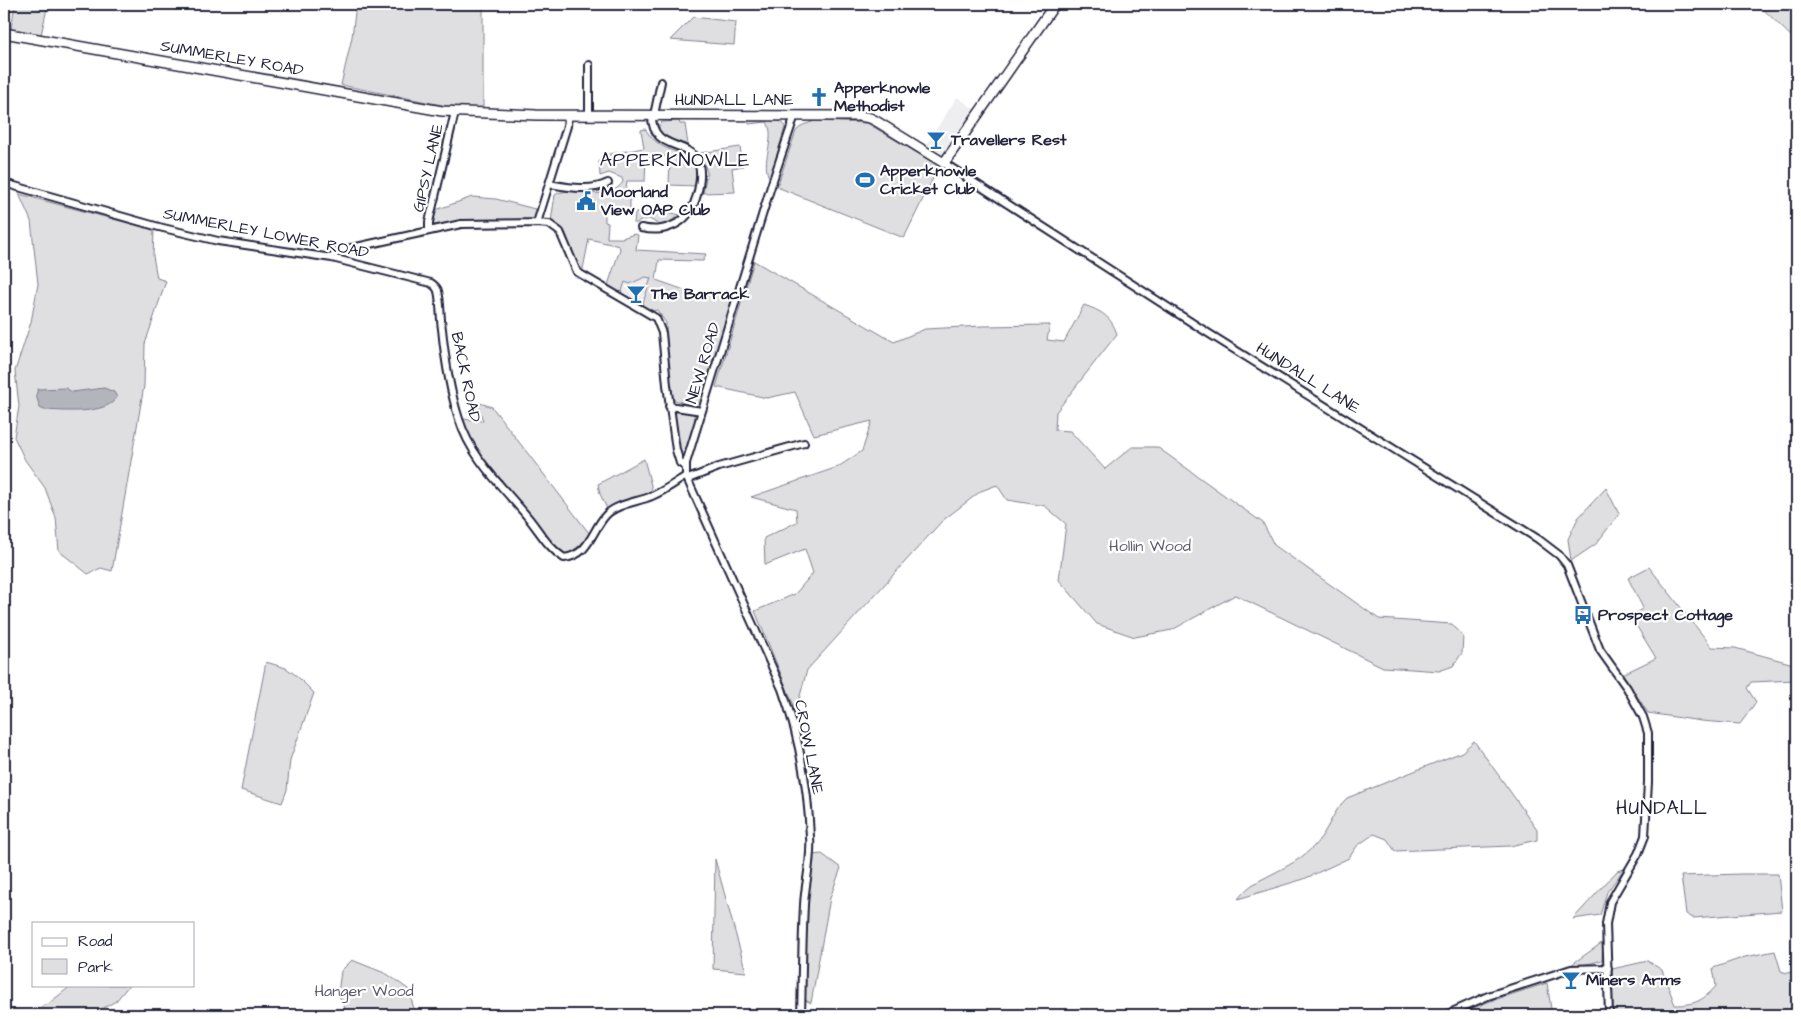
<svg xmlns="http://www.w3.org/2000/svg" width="1801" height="1019" font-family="'Architects Daughter',sans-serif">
  <rect width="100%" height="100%" fill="#fff"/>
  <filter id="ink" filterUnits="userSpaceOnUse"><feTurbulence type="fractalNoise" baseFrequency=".02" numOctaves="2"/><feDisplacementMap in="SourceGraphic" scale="10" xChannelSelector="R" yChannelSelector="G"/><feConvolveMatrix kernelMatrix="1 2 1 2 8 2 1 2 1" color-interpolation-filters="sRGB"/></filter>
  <g filter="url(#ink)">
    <path fill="#eeeef1" d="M957,97l20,14 -33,45 -18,-11z
      M645,277l6,1 -9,28 -21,-12 4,-12 5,2z"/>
    <path fill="#dfdfe2" stroke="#80808e" d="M15,4h33l-7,31 -30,-6z
      M356,4h127v104l-36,-2 -106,-21 11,-48z
      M1758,4h39v38z
      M693,17l43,5 -2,23 -64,-5z
      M747,120l32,1 4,2 2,4 -15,52c-11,-17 7,-39 -3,-57l-18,2z
      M679,121l1,3h5l3,21 -25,-9 -4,-7v-4l3,-3z
      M815,121l52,2 72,43 -35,72 -127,-51 19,-56 7,-6z
      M645,129c5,7 10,13 17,17 23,12 38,6 33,40l-26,-1 1,-29 -24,1 -1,24h-18l-2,14h5v17l-25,-2v12l3,1 -1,15h15l12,-4 4,1 -2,15 70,4 -3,7 -44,-1 -3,20 40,14 37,1 -30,105 -4,5 -4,1 -21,-6 -2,-6 -4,-27 -2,-44 -9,-13 -4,1 -11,-5 9,-28 -6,-1 -15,7 -5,-2 -4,12 -13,-9 12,-36 -1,-3 -30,-7 -6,30c-13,-4 -12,-28 -19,-39 -3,-4 -9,-7 -13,-9l4,-26 3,-2c22,-7 49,11 65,-11l-1,-4 -13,-5 -9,3 -1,-15 5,-6 40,-7 -3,-18z
      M740,147l3,19 -11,2 3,24 -32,1 4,-21 -7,-19z
      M19,194l135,36 -1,26 4,22 9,3 -21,63 -1,42 -32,185 -11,-3 -13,6 -29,-23 -3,-33 -11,-30 -20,-28 -11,-23 5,-31 -4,-35 16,-49 7,-38 -7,-63z
      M472,197l24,2 39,10 1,9 -3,2h-56l-40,6 -4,-2 -2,-4 2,-9z
      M651,208l29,7 -12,8 -8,2 -11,-6 -6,1 -9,4 1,-11z
      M754,261l140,81 31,-13 58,-3 67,-1 -3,15 17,2 20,-37c17,6 27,11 33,29l-61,78 -1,18 15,1 35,38 27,-22h25l106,76 11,22 105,74 73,5 11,12 -1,17 -9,13 -14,5 -56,-4 -148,-72 -63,35 -37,7 -38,-13 -38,-44 7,-56 -21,-18 -38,-6 -10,-15 -16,6 -39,30 -135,149 -11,41 -41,-100 40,-17 18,-21 -8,-24 -40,16 -1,-27 33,-16 -1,-13 -45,-12 87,-30 24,-16 10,-30 -58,14 -19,-43 -28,6 -51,-11z
      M477,402l15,5 97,126c-6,11 -13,16 -23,21l-13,-8 -79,-98 -11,-29 20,2z
      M675,412h16l3,2 1,6 -9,34 -3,2 -4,-6z
      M644,459l9,34 -46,16 -7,-15 -2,-10z
      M1606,488l13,26 -23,30 -25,17 -3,-22 10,-21z
      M1649,567l63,80 23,1 62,17v15l-46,2 -4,6 9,14 -16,22 -39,-3 -53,-8 -25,-39 33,-16 -25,-41 12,-9 -15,-30z
      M266,662l20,6 11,8 17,17 -24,67 -3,30 -5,13 -41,-13z
      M1474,741l63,88v11l-27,6 -115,5 -8,-12 -13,-5 -17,12 -8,12 -45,21 -66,20c4,-5 8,-10 14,-14 21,-13 44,-20 62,-39 14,-14 19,-36 33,-48l115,-46z
      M822,854l19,14 -11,30 -19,105 -6,-3 -1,-58 8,-87z
      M715,859l31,113 -33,-3z
      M1624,869l-17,23 -7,23 -27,4 44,-48z
      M1740,874h38l4,37 -89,7 -7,-4 -5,-38z
      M1603,942l-1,18 -10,3 -24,4z
      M1775,951l6,20 6,2 5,-1 5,22v21h-113l-1,-2 -17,2h-53l-1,-46 36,-8 14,9 13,35c19,0 28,-4 41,-19l-3,-18 32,-11z
      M352,960l35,14 21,15 8,26h-68l-10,-22 3,-22z
      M1547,983l5,32h-95l31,-13z
      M72,985h57l-13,16 -25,14h-68l25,-11z"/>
    <path fill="#b4b4bc" stroke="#7a7a88" d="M66,388l6,4 32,-4 10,4 3,5c-10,18 -54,14 -73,13l-4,-2 -4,-13 2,-6z"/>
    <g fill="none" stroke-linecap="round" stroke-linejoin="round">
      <g stroke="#22223b" stroke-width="10">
        <path id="street" d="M589,65v50
          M654,115l7,-33
          M795,115l-23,68 -86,280v13l96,213c17,47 26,98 28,148 2,23 -5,46 -6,68 -2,37 -2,74 -3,110
          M944,163l264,170 330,206 21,16 8,10 33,85 27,38 16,29 5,16v49l-3,54 -7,18 -28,48 -4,22 3,91
          M4,183l155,44 59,14 114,17 99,25c3,2 6,4 7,8 3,12 2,26 4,38 3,30 8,62 17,90 12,39 42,66 67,96 13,15 21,32 38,43 26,-3 27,-27 42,-43 10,-11 32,-13 46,-19 12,-5 23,-13 34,-20
          M549,184c18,3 42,8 59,-1
          M537,223l30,-97 1,-11
          M641,228c14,3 24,2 37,-5 10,-6 16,-17 19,-28 18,-68 -46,-32 -45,-80
          M429,230v-8l26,-110
          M332,258l6,-7 123,-27 76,-1 12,1 11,8 17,40 79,46 6,15 5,52 9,65 4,13 6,4
          M669,406l33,5
          M688,479l31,-12 85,-24
          M1445,1015l43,-19 83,-27 37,-1"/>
      </g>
      <g stroke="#22223b" stroke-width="12">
        <path id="secondary" d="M4,33l438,78 94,4 323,1 11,2 6,3 68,42 111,-159"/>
      </g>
      <use href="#street" stroke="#fff" stroke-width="6"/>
      <use href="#secondary" stroke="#fff" stroke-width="9"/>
    </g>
  </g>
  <defs>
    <g id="church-bare" transform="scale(1.5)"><path d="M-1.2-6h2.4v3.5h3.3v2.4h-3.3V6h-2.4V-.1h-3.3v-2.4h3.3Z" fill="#1f6fb2" stroke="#fff" stroke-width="2.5" paint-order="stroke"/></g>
    <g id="bar-bare" transform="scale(1.5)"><path d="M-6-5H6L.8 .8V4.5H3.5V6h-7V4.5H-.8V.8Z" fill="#1f6fb2" stroke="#fff" stroke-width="2.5" paint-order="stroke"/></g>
    <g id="stadium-bare" transform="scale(1.5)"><path d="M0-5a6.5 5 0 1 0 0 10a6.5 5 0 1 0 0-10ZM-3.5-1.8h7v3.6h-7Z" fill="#1f6fb2" stroke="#fff" stroke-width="2.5" paint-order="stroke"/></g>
    <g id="civic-bare" transform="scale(1.5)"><path d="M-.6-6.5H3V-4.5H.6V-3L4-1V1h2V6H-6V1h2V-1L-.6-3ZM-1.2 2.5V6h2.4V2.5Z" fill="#1f6fb2" stroke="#fff" stroke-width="2.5" paint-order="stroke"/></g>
    <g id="bus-bare" transform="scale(1.5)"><path d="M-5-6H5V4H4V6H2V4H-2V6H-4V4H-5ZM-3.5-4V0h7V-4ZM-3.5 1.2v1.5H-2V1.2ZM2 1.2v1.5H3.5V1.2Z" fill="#1f6fb2" stroke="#fff" stroke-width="2.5" paint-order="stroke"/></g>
  </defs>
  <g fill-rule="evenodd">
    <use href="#church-bare" x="819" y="97"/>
    <use href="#bar-bare" x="936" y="140"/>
    <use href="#stadium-bare" x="865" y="180"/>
    <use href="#civic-bare" x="586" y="201"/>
    <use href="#bar-bare" x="636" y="294"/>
    <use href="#bus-bare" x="1583" y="615"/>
    <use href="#bar-bare" x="1571" y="980"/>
  </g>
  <g text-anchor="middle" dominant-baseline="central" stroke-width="4.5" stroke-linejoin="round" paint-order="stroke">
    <g font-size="16" fill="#22223b" stroke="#fff">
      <text transform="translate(232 58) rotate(10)">SUMMERLEY ROAD</text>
      <text x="734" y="100">HUNDALL LANE</text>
      <text transform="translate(428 168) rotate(-77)">GIPSY LANE</text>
      <text transform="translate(266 233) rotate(11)">SUMMERLEY LOWER ROAD</text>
      <text transform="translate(703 363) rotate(-73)">NEW ROAD</text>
      <text transform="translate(466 377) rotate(78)">BACK ROAD</text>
      <text transform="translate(1308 378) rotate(32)">HUNDALL LANE</text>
      <text transform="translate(809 747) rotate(79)">CROW LANE</text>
    </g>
    <g font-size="16" font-weight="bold" fill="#22223b" stroke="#fff" text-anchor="start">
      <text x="834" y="88">Apperknowle<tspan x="834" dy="18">Methodist</tspan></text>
      <text x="951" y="140">Travellers Rest</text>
      <text x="880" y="171">Apperknowle<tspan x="880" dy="18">Cricket Club</tspan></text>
      <text x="601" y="192">Moorland<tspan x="601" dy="18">View OAP Club</tspan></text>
      <text x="651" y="294">The Barrack</text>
      <text x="1598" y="615">Prospect Cottage</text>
      <text x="1586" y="980">Miners Arms</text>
    </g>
    <g font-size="16" fill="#5b5b6d" stroke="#fff">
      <text x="1150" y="546">Hollin Wood</text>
      <text x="364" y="991">Hanger Wood</text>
    </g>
    <g font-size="19" letter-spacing="1" fill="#22223b" stroke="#fff">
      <text x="675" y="160">APPERKNOWLE</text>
      <text x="1662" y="808">HUNDALL</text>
    </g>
  </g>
  <rect width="1801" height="1019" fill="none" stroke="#fff" stroke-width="20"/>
  <rect x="10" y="10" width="1781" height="999" fill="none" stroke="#22223b" stroke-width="2" filter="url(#ink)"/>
  <rect x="32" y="922" width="162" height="65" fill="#ffffff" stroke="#a7a7b1"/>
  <rect x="42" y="938" width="25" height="8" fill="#ffffff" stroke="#a7a7b1"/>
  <text x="78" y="946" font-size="15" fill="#22223b">Road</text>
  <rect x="42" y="959" width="25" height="15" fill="#dfdfe2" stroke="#a7a7b1"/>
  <text x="78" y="972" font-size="15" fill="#22223b">Park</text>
</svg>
